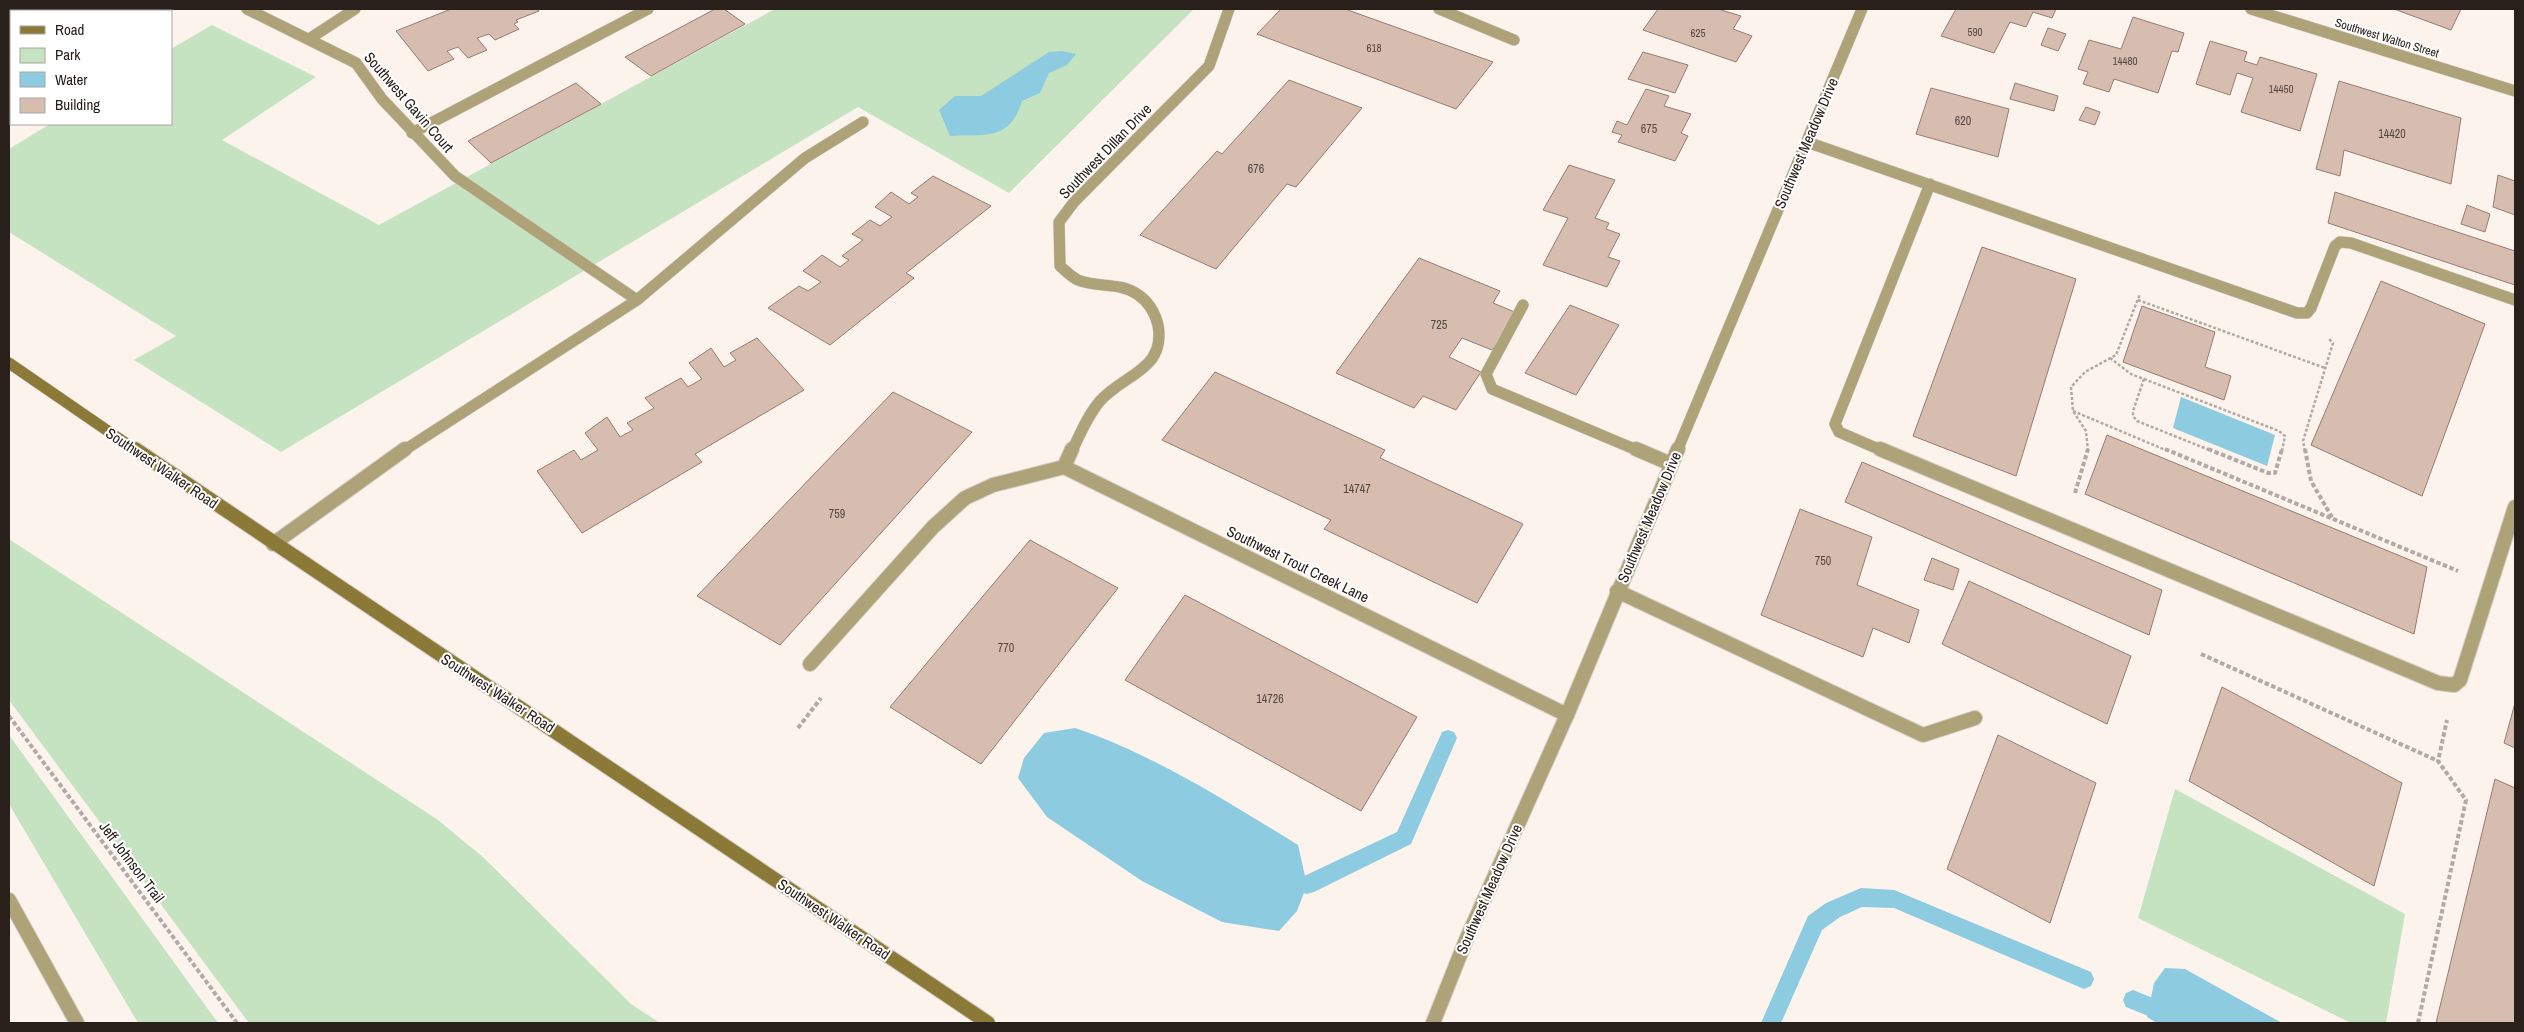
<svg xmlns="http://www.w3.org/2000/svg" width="2524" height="1032" font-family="'Archivo Narrow',sans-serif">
  <rect width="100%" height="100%" fill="#fdf3ed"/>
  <path fill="#c5e3c0" d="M775,9h419l-185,184 -151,-86 -577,345 -147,-92 42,-24 -167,-104v-83l41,-25h121v-75l41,-24 104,52 -94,63 157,85z
    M9,539l429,281 46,38 147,146 29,19h-411l-240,-323z
    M9,735l209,288h-80l-129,-219z
    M2175,789l230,125 -19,109h-35l-213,-105z"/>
  <path fill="#8dcbe1" d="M1062,51l14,3 -9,11 -18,8 -9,20 -18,8c-12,40 -36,33 -72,35l-11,-26 16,-14h26l68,-44z
    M2181,397l94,38 -8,31 -94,-38z
    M1075,728c80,27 151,73 223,117l9,40 -10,26 -18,20 -57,-9 -80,-41 -95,-64 -29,-39 6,-20 20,-25z
    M2165,968l20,1 97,54h-125l-10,-6 7,-34z"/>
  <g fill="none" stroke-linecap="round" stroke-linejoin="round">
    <path fill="#8dcbe1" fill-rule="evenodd" d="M1448,730l6,2 3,6 -46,106 -97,48 -7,2 -7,-2 -3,-7 3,-7 97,-46 45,-100z
      M1861,888l33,2 197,82 3,7 -3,7 -7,3 -190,-81 -32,-1 -22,10 -18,13 -41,93h-20l47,-107 18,-13z
      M2133,990l64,26 3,7h-34l-40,-16 -3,-7 3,-7z"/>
  </g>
  <path fill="#d7bdb0" stroke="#957d70" d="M9,9h26l5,2h-29v68l-2,-2z
    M451,9h85l3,2 -23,9 2,2 -4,2 5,5 -24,11 -6,-6 -12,4 10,12 -19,8 -10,-11 -11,4 7,8 -26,12 -32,-40z
    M715,9h9l21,15 -94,52 -26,-19z
    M1281,9h64l148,53 -37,47 -199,-75z
    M1658,9h60l23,7 -8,13 19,7 -16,26 -93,-32z
    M1956,9h100l-4,9 -19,-6 -7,15 -16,-5 -16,31 -53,-17z
    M2394,9h67l-10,21z
    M2133,17l51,16 -6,19 -6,-1 -14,42 -44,-14 -5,13 -26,-8 5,-12 -10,-3 11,-29 32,9z
    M2048,28l18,6 -8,17 -17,-6z
    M2210,41l37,11 -3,9 13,4 3,-8 57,17 -17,57 -59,-19 12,-34 -16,-5 -7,22 -34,-11z
    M1643,52l45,13 -13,28 -47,-14z
    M1289,80l73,28 -66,79 -9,-3 -71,85 -76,-34 77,-84 5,3z
    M2339,81l122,37 -10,66 -107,-34 -4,26 -24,-7z
    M576,83l25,21 -110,59 -23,-22z
    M2015,83l43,13 -4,15 -44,-12z
    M1931,88l78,21 -11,48 -82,-23z
    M1646,89l23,7 -5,10 27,8 -10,19 7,3 -13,25 -57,-19 4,-7 -10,-3 5,-11 10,4z
    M2086,107l14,5 -5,13 -16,-5z
    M1569,165l46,15 -20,38 14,5 -3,6 14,5 -12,23 12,4 -13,26 -64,-22 25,-47 -25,-8z
    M2498,175l17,6v34l-22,-8z
    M933,176l58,30 -85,67 8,5 -84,67 -62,-37 31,-22 9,5 13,-9 -18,-11 19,-16 18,12 9,-7 -7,-4 21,-16 -11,-6 18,-14 10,6 12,-9 -17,-10 16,-15 18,12 9,-7 -7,-4z
    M2335,192l180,59v34l-187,-62z
    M2467,205l23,9 -5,18 -24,-8z
    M1982,247l94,32 -60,197 -103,-40z
    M1419,258l81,33 -7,12 24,10 -25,37 -30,-12 -13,19 32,15 -25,38 -33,-14 -9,12 -78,-35z
    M2381,281l104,43 -63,172 -111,-51z
    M1570,305l49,20 -43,70 -51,-22z
    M2142,306l73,26 -10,35 26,9 -7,24 -101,-38z
    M757,338l47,52 -109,64 7,8 -120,71 -45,-62 37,-21 7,10 17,-10 -13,-17 22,-16 13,20 13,-7 -6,-7 27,-15 -9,-10 36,-20 7,9 14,-8 -13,-16 22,-15 13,19 12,-7 -6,-7z
    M1215,372l170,78 -5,8 143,66 -46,79 -153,-74 7,-9 -169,-80z
    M893,392l79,40 -192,213 -83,-49z
    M2107,435l320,132 -13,67 -329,-140z
    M1862,462l300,128 -13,45 -304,-133z
    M1800,509l72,28 -15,48 62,25 -10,33 -36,-15 -10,29 -102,-42z
    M1030,540l88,48 -137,176 -91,-57z
    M1932,558l27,11 -6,21 -29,-10z
    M1969,581l162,75 -24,68 -165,-80z
    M1185,595l232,122 -56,94 -236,-131z
    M2222,687l180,96 -28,103 -185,-105z
    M2515,703v45l-11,-5z
    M1998,735l98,48 -46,140 -103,-54z
    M2495,779l20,9v235h-79z"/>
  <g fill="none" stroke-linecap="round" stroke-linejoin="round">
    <g stroke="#d7cdc7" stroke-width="12">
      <path id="lane-far1" d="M247,9l109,54 26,36 73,77 182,124
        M1439,9l75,31
        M12,11l4,-2
        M309,39l46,-30
        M9,62l2,-1
        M412,133l236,-124
        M1807,142l490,171h10l4,-5 24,-62 5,-4 11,1 164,57
        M1523,305l-37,69 6,15 147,62
        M403,451l234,-151 168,-142 58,-36
        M1072,451c8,-17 16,-36 28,-50 24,-27 66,-31 58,-76 -3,-12 -10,-24 -21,-31 -18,-12 -40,-6 -59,-14 -7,-3 -12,-9 -18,-14l-1,-44 15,-20 135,-136 20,-57
        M1883,451l-44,-19 -4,-8 95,-240"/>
    </g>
    <g stroke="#d7cdc7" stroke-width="16">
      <path id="lane" d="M1072,449l-8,18 503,248
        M1636,449l35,15
        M1880,449l558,234 16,2 6,-5 55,-173
        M273,544l132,-95
        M1617,591l306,144 52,-17
        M810,664l123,-137 32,-29 28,-13 71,-18
        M9,900l68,123"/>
    </g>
    <g stroke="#d7cdc7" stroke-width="12">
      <path id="street-far1" d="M2251,9l264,82
        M1677,451l185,-442"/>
    </g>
    <g stroke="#d7cdc7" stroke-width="16">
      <path id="street" d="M1433,1023l33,-83 101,-225 111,-266"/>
    </g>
    <g stroke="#d7cdc7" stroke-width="12">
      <path id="secondary-far1" d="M9,363l128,88"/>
    </g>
    <g stroke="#d7cdc7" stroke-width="16">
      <path id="secondary" d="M135,449l853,574"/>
    </g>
    <path stroke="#b3a9a4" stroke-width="2.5" stroke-dasharray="3 2" stroke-linecap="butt" d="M2138,300l187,68
      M2110,358l21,16 13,5
      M2144,379l135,52 6,5 -3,15
      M2144,379l-11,32v5l4,5 75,30
      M2073,411l95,40
      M2088,451l-2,-20 -13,-20 -2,-24 14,-15 31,-17 24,-61
      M2305,451l-2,-10 30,-98 -5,-5"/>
    <path stroke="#b3a9a4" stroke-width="4" stroke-dasharray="4.5 2.5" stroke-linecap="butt" d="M2165,449l293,122
      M2208,449l60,24h7l7,-24
      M2305,449l6,32 22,38
      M2075,493l13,-44
      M2201,654l237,107
      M9,716l228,307
      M798,728l23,-30
      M2418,1023l48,-223 -28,-39 9,-41"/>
    <use href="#lane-far1" stroke="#ada278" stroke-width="11"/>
    <use href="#lane" stroke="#ada278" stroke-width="14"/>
    <use href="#street-far1" stroke="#ada278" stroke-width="11"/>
    <use href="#street" stroke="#ada278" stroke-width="14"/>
    <use href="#secondary-far1" stroke="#8b7937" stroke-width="11"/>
    <use href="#secondary" stroke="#8b7937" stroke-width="14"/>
  </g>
  <g text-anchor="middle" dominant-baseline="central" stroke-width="4" stroke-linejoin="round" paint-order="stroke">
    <g font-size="11" fill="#544740">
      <text x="1975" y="32">590</text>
      <text x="1698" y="33">625</text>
      <text x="1374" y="48">618</text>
      <text x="2125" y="61">14480</text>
      <text x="2281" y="89">14450</text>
    </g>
    <g font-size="12" fill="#29201b" stroke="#fff">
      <text transform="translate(2387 38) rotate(17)">Southwest Walton Street</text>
    </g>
    <g font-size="12" fill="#544740">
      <text x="1963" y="121">620</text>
      <text x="1649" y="129">675</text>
      <text x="2392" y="134">14420</text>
      <text x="1256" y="169">676</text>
      <text x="1439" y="325">725</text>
      <text x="1357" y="489">14747</text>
      <text x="837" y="514">759</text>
      <text x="1823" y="561">750</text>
      <text x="1006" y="648">770</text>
      <text x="1270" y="699">14726</text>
    </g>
    <g font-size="15" fill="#29201b" stroke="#fff">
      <text transform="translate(409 102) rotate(49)">Southwest Gavin Court</text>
      <text transform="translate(1806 143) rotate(-67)">Southwest Meadow Drive</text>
      <text transform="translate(1105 151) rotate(-46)">Southwest Dillan Drive</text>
      <text transform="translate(162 468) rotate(34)">Southwest Walker Road</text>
      <text transform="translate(1649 517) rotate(-67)">Southwest Meadow Drive</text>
      <text transform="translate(1298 564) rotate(26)">Southwest Trout Creek Lane</text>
      <text transform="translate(498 693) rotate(33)">Southwest Walker Road</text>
      <text transform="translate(132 862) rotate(53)">Jeff Johnson Trail</text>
      <text transform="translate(1489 889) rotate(-66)">Southwest Meadow Drive</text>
      <text transform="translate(834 919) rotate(34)">Southwest Walker Road</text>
    </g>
  </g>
  <rect width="2524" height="1032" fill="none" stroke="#29201b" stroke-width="20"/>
  <rect x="10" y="10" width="162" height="115" fill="#ffffff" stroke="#a9a6a4"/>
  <rect x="20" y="26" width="25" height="8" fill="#8b7937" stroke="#a9a6a4"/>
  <text x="55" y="35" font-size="15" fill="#29201b">Road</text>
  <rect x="20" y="48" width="25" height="15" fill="#c5e3c0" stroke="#a9a6a4"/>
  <text x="55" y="60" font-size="15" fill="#29201b">Park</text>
  <rect x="20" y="72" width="25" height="15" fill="#8dcbe1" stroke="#a9a6a4"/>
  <text x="55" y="85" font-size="15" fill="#29201b">Water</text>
  <rect x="20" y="98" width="25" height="15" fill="#d7bdb0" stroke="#a9a6a4"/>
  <text x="55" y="110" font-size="15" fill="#29201b">Building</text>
</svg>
